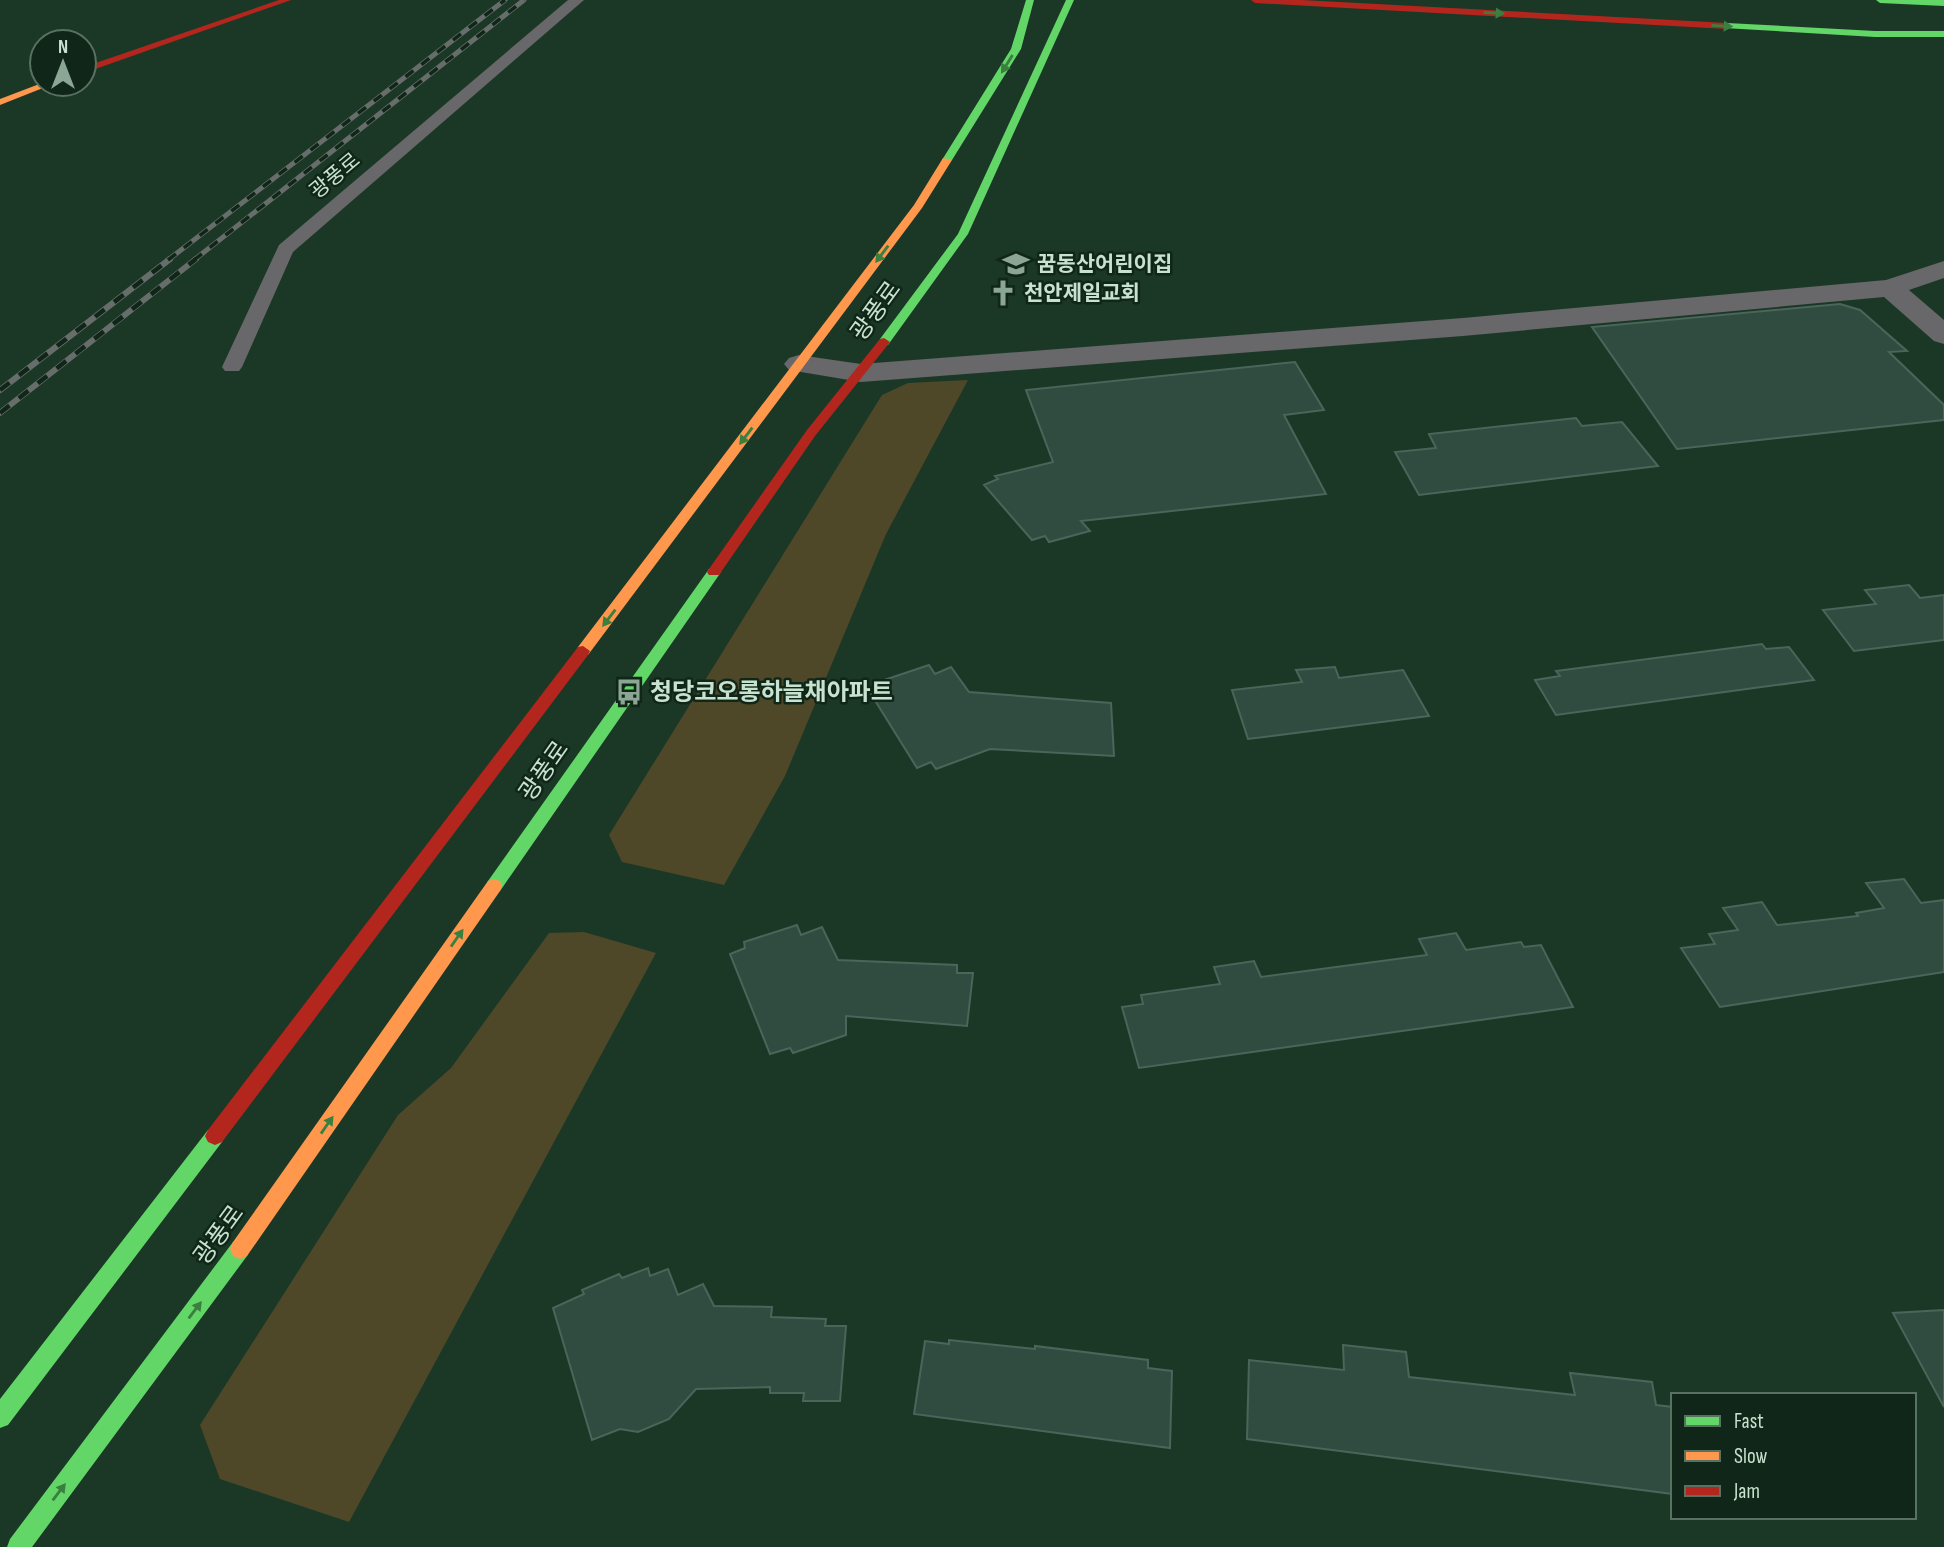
<svg xmlns="http://www.w3.org/2000/svg" width="1944" height="1547" font-family="'Sofia Sans Condensed','Noto Sans KR',sans-serif">
  <rect width="100%" height="100%" fill="#1b3827"/>
  <path fill="#4e4828" d="M968,380l-82,154 -101,242 -61,109 -102,-23 -13,-27 273,-440 26,-12z
    M584,932l72,21 -307,569 -129,-43 -20,-54 198,-310 53,-47 98,-135z"/>
  <path fill="#304c41" stroke="#4a6559" stroke-width="2" d="M1840,304l20,6 47,41 -18,1 55,53v15l-267,29 -85,-122z
    M1295,362l29,48 -40,5 42,79 -245,27 9,10 -41,11 -4,-6 -13,4 -48,-55 14,-6 -3,-3 58,-14 -27,-72z
    M1576,418l6,8 40,-4 36,44 -239,29 -24,-43 41,-4 -7,-14z
    M1909,585l11,13 24,-3v45l-90,11 -31,-41 53,-6 -11,-14z
    M1762,644l4,5 23,-2 25,33 -258,35 -21,-35 25,-4 -4,-5z
    M929,665l6,9 16,-7 18,25 142,11 3,53 -124,-7 -54,20 -5,-7 -14,6 -46,-74 11,-4 -4,-8z
    M1335,667l4,11 64,-8 26,46 -181,23 -16,-49 70,-8 -6,-12z
    M1904,879l17,24 23,-3v72l-224,35 -39,-59 34,-4 -6,-10 29,-4 -15,-22 39,-6 15,23 81,-9 -2,-3 28,-5 -18,-25z
    M797,925l4,10 21,-8 16,33 119,5v8h16l-6,53 -121,-10v19l-53,18 -3,-5 -20,6 -40,-100 15,-6 -1,-6z
    M1456,933l10,17 55,-8 3,5 17,-2 32,62 -434,61 -17,-61 21,-3 -2,-9 79,-11 -6,-17 40,-6 7,16 166,-22 -8,-16z
    M648,1268l2,8 18,-7 10,26 25,-11 11,22 58,1 -1,10 55,2 -1,7h21l-6,75h-37l1,-8h-34v-6l-74,2 -27,30 -31,13 -18,-3 -28,11 -39,-132 31,-14 -2,-4 37,-16 3,4z
    M1944,1310v97l-51,-94z
    M949,1340l86,9v-3l113,14v8l24,3 -2,77 -256,-34 11,-73 24,3z
    M1343,1345l63,7 3,25 166,18 -5,-22 82,9 4,23 17,2v87l-426,-55 2,-79 95,10z"/>
  <g fill="none" stroke-linecap="round" stroke-linejoin="round">
    <path fill="#686769" fill-rule="evenodd" d="M568,0h16l-291,252 -51,115 -3,4h-14l-3,-4 57,-122z"/>
    <path fill="#686769" fill-rule="evenodd" d="M1944,261v17l-35,12 35,30v24l-10,-3 -50,-44 -421,39 -602,46 -72,-12 -5,-6 5,-6 10,-3 62,9 602,-46 423,-38z"/>
    <path fill="#63d668" fill-rule="evenodd" d="M1026,0h8l-13,49 -69,111 -9,2 -1,-2 69,-111z
      M1066,0h8l-106,234 -80,111h-8v-6l78,-105z
      M1876,0h68v6l-64,-3z
      M1727,23l148,8h69v6h-69l-151,-9 -1,-2z
      M714,567l5,2 2,3 -2,3 -219,316 -6,2 -6,-2 -2,-5 2,-5 221,-312z
      M215,1127l7,3 3,6 -3,6 -214,283 -8,3v-29l208,-269z
      M240,1239l7,3 3,7 -3,7 -215,291h-25l3,-8 223,-297z"/>
    <path fill="#ff974d" fill-rule="evenodd" d="M42,83l11,1 -53,21v-6z
      M943,158l9,2 -30,48 -334,447h-10l-2,-4 2,-4 336,-442z
      M494,879l6,2 2,5 -2,5 -253,365 -7,3 -7,-3 -3,-7 3,-7 255,-361z"/>
    <path fill="#b3261e" fill-rule="evenodd" d="M279,0h12l-207,73v-6z
      M1251,0h51l425,23 4,3 -4,3 -472,-26z
      M884,338l6,4 -75,94 -96,139h-10l-2,-3 2,-3 98,-139 73,-91z
      M583,646l7,5 -2,4 -366,487 -7,3 -7,-3 -3,-6 3,-6 370,-483z"/>
    <g stroke="#676d6a" stroke-width="5">
      <path id="rail-far1" d="M168,260l337,-260
        M194,260l330,-260"/>
    </g>
    <g stroke="#676d6a" stroke-width="6">
      <path id="rail" d="M0,390l170,-131
        M0,413l196,-154"/>
    </g>
    <use href="#rail-far1" stroke="#102618" stroke-width="3.5" stroke-dasharray="10" stroke-linecap="butt"/>
    <use href="#rail" stroke="#102618" stroke-width="4.5" stroke-dasharray="12" stroke-linecap="butt"/>
  </g>
  <defs><path id="oneway-solid" d="M-6-.8H1V-3.2L6.5 0L1 3.2V.8H-6Z" transform="scale(1.75)"/></defs>
  <g fill="#3a7e40">
    <use href="#oneway-solid" transform="translate(1494 13) rotate(3)"/>
    <use href="#oneway-solid" transform="translate(1722 26) rotate(3)"/>
    <use href="#oneway-solid" transform="translate(1007 64) rotate(122)"/>
    <use href="#oneway-solid" transform="translate(882 254) rotate(127)"/>
    <use href="#oneway-solid" transform="translate(746 436) rotate(127)"/>
    <use href="#oneway-solid" transform="translate(609 618) rotate(127)"/>
    <use href="#oneway-solid" transform="translate(457 938) rotate(-55)"/>
    <use href="#oneway-solid" transform="translate(327 1125) rotate(-55)"/>
    <use href="#oneway-solid" transform="translate(195 1310) rotate(-53)"/>
    <use href="#oneway-solid" transform="translate(59 1492) rotate(-53)"/>
  </g>
  <defs>
    <g id="school-bare" transform="scale(2.1)"><path d="M0-5L7-2L0 1L-7-2ZM-4 1L0 2.5L4 1V4Q0 6-4 4Z" fill="#8ba694" stroke="#102618" stroke-width="2.5" paint-order="stroke"/></g>
    <g id="church-bare" transform="scale(2.1)"><path d="M-1.2-6h2.4v3.5h3.3v2.4h-3.3V6h-2.4V-.1h-3.3v-2.4h3.3Z" fill="#8ba694" stroke="#102618" stroke-width="2.5" paint-order="stroke"/></g>
    <g id="bus-bare" transform="scale(2.1)"><path d="M-5-6H5V4H4V6H2V4H-2V6H-4V4H-5ZM-3.5-4V0h7V-4ZM-3.5 1.2v1.5H-2V1.2ZM2 1.2v1.5H3.5V1.2Z" fill="#8ba694" stroke="#102618" stroke-width="2.5" paint-order="stroke"/></g>
  </defs>
  <g fill-rule="evenodd">
    <use href="#school-bare" x="1016" y="264"/>
    <use href="#church-bare" x="1003" y="293"/>
    <use href="#bus-bare" x="629" y="692"/>
  </g>
  <g text-anchor="middle" dominant-baseline="central" stroke-width="5" stroke-linejoin="round" paint-order="stroke">
    <g font-size="21" fill="#c7e2ce" stroke="#102618">
      <text transform="translate(335 176) rotate(-40)">광풍로</text>
    </g>
    <g font-size="21" font-weight="bold" fill="#c7e2ce" stroke="#102618" text-anchor="start">
      <text x="1037" y="264">꿈동산어린이집</text>
      <text x="1024" y="293">천안제일교회</text>
    </g>
    <g font-size="24" fill="#c7e2ce" stroke="#102618">
      <text transform="translate(876 311) rotate(-54)">광풍로</text>
      <text transform="translate(544 771) rotate(-55)">광풍로</text>
      <text transform="translate(219 1235) rotate(-54)">광풍로</text>
    </g>
    <g font-size="24" font-weight="bold" fill="#c7e2ce" stroke="#102618" text-anchor="start">
      <text x="650" y="692">청당코오롱하늘채아파트</text>
    </g>
  </g>
  <rect x="1671" y="1393" width="245" height="126" fill="#102618" stroke="#597161" stroke-width="2"/>
  <rect x="1685" y="1416" width="35" height="10" fill="#63d668" stroke="#597161" stroke-width="2"/>
  <text x="1734" y="1428" font-size="21" fill="#c7e2ce">Fast</text>
  <rect x="1685" y="1451" width="35" height="10" fill="#ff974d" stroke="#597161" stroke-width="2"/>
  <text x="1734" y="1463" font-size="21" fill="#c7e2ce">Slow</text>
  <rect x="1685" y="1486" width="35" height="10" fill="#b3261e" stroke="#597161" stroke-width="2"/>
  <text x="1734" y="1498" font-size="21" fill="#c7e2ce">Jam</text>
  <g transform="translate(63 63)"><circle r="33" fill="#102618" stroke="#597161" stroke-width="2"/>
  <path d="M0-5L12 26L0 18L-12 26Z" fill="#8ba694"/>
  <text y="-10" font-size="19" font-weight="bold" text-anchor="middle" fill="#c7e2ce">N</text>
  </g>
</svg>
